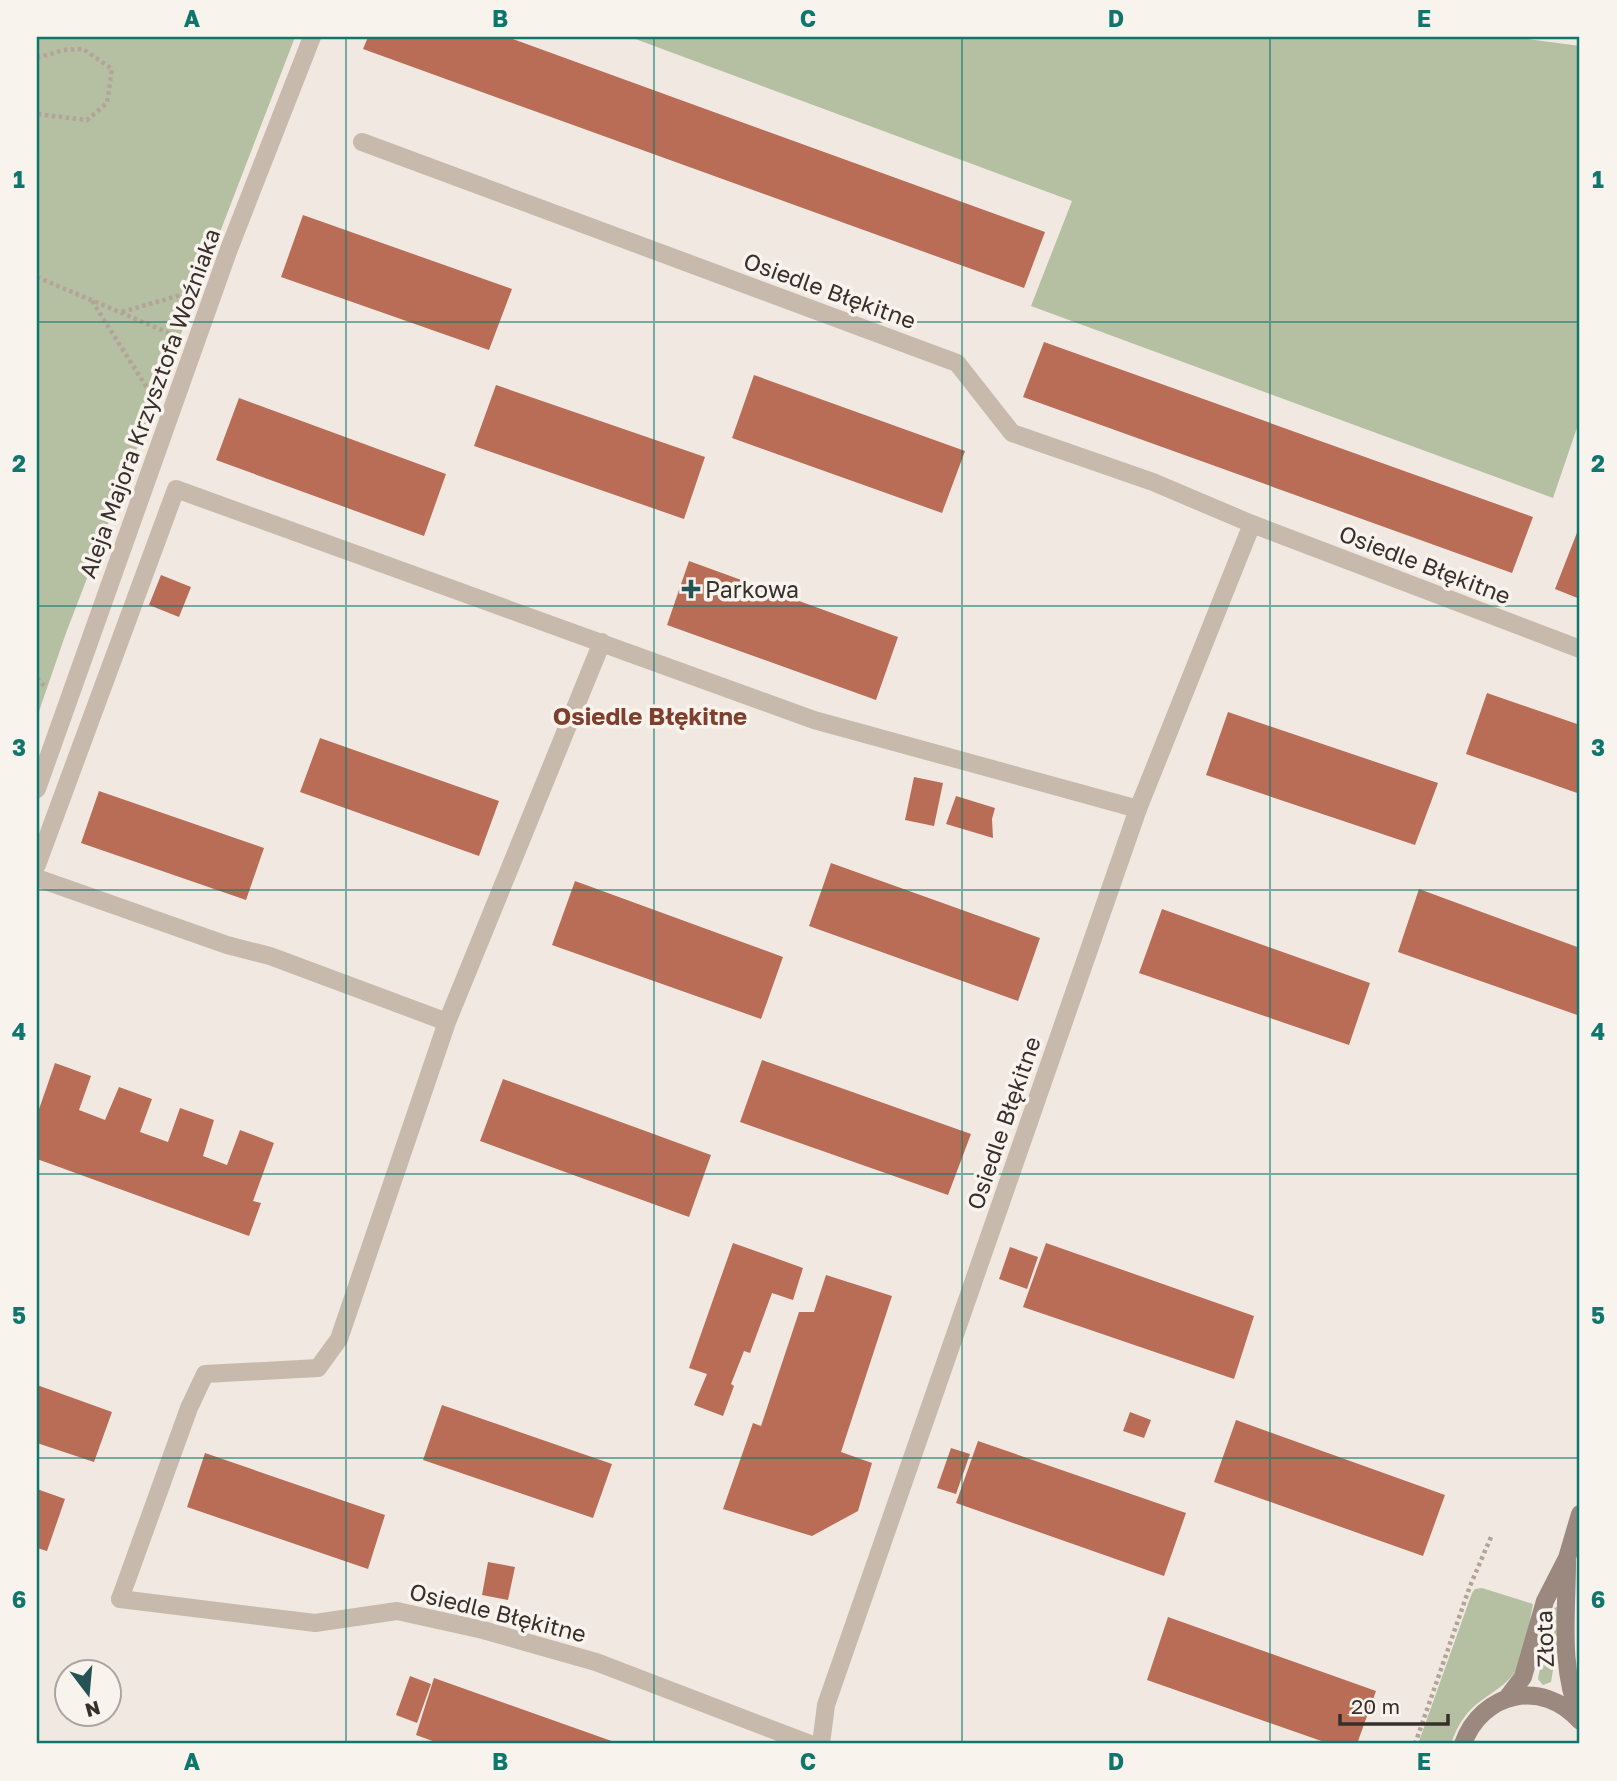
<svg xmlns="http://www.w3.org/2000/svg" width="1617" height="1781" font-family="'Golos Text',sans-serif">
  <rect width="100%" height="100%" fill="#f1e9e1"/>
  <path fill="#b5bfa2" d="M37,37h258l-229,596 -29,84z
    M630,37h883l67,9v373l-27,79 -522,-192 41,-105z
    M1482,1588l51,16c-4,19 -7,53 -18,68 -9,13 -21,19 -33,28 -16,11 -25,26 -31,44h-33l54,-151 3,-4z
    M1558,1606l5,6 -12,70 -8,3 -5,-6 13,-69z"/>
  <path fill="#b96d56" d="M368,37h139l538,195 -21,56 -661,-239z
    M303,215l209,74 -23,61 -208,-73z
    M1044,342l489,175 -21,56 -489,-176z
    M754,375l211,76 -23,62 -210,-75z
    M496,385l209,72 -21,62 -210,-73z
    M239,398l207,76 -22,62 -208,-76z
    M1580,525v74l-25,-10z
    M689,561l209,76 -22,63 -209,-75z
    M161,575l30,12 -12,30 -30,-12z
    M1487,693l93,32v69l-114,-40z
    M1228,712l210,71 -23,62 -209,-70z
    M320,738l179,63 -20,55 -179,-64z
    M914,777l29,6 -9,43 -29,-6z
    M99,791l165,57 -18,52 -165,-57z
    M956,796l39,12 -3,11 1,19 -47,-14z
    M831,863l209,75 -22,63 -209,-75z
    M575,881l208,76 -22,62 -209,-74z
    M1419,889l161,59v68l-182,-64z
    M1162,909l208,74 -21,62 -210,-72z
    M762,1060l209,74 -23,61 -208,-73z
    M55,1063l36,13 -12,34 26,10 14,-33 33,12 -12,33 28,10 12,-34 34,12 -11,36 24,9 13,-35 34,13 -21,58 8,2 -12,33 -212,-77v-44z
    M503,1079l208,76 -22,62 -209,-76z
    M733,1243l70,25 -10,32 -21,-7 -22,60 -6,-2 -13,33 3,2 -11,30 -29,-11 13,-31 -18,-6z
    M1046,1243l208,73 -20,63 -211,-72z
    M1010,1247l28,10 -11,32 -28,-10z
    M826,1275l66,21 -51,156 31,11 -14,48 -46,25 -89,-27 30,-86 8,3 38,-114h15z
    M37,1385l75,27 -18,50 -57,-19z
    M442,1405l170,59 -19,54 -170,-58z
    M1130,1412l21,8 -7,18 -21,-7z
    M1236,1420l209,75 -22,61 -209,-74z
    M978,1441l208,72 -22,63 -208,-73z
    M951,1448l19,6 -14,40 -19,-6z
    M205,1453l180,62 -17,54 -181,-62z
    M37,1489l28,10 -18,52 -10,-3z
    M488,1562l27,5 -7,33 -26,-5z
    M1168,1617l208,74 -19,53h-27l-183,-64z
    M410,1676l21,8 -14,39 -21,-8z
    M434,1678l186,66h-179l-25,-9z"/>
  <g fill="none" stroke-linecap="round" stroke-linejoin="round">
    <path stroke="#b4a398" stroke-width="4.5" stroke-dasharray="3.5 3.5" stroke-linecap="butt" d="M37,58l26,-8 20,-1 29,20 -5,34 -20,17 -50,-6
      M37,152v11
      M37,277l134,57
      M92,301l57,90
      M122,312l62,-18
      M37,678l8,9
      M1415,1744l55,-158 21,-49"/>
    <path stroke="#c8b9ad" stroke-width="18" d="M37,789l192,-540 83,-212
      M37,865l139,-376 638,231 324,89
      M37,878l190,67 43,11 177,66
      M120,1599l69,-191 16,-34 113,-6 21,-29 108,-317 155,-380"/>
    <path stroke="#c8b9ad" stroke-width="18" d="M362,142l595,221 55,70 141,49 99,42 328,125
      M120,1599l195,24 82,-12 86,19 113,32 214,82
      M821,1744l5,-39 312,-896 114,-285"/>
    <path stroke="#9b897f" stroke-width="18" d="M1567,1561c0,51 -8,108 13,155
      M1507,1698l16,-21 22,-76 22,-43 13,-44
      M1463,1744c18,-52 80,-66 117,-23"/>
  </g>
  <path fill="none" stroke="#0f766e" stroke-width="2" stroke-opacity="0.55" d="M346,37v1707M654,37v1707M962,37v1707M1270,37v1707M37,322h1543M37,606h1543M37,890h1543M37,1174h1543M37,1458h1543"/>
  <path fill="#255255" stroke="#f9f3ed" stroke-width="2.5" d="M687.5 578.5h7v7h7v7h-7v7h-7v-7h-7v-7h7z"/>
  <g text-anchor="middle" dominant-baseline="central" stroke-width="7" stroke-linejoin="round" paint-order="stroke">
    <g font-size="23" fill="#372f2b" stroke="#f9f3ed">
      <text transform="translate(830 290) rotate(20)">Osiedle Błękitne</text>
      <text transform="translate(149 403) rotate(-70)">Aleja Majora Krzysztofa Woźniaka</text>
      <text transform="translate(1425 564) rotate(21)">Osiedle Błękitne</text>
      <text transform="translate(1003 1123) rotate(-71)">Osiedle Błękitne</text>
      <text transform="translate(498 1612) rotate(14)">Osiedle Błękitne</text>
      <text transform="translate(1544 1639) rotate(-92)">Złota</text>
    </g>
    <g font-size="23" fill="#372f2b" stroke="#f9f3ed" text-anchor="start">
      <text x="705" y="589">Parkowa</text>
    </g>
    <g font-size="24" font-weight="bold" fill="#7e3f2d" stroke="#f9f3ed">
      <text x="650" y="715">Osiedle Błękitne</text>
    </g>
  </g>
  <rect width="1617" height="1781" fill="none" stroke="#f9f3ed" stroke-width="77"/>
  <g transform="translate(88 1693) rotate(164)"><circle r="33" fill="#f9f3ed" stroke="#aba59f" stroke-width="2"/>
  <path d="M0-5L12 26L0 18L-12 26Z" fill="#255255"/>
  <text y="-10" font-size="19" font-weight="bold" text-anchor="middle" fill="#372f2b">N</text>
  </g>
  <path d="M1340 1714v10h108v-10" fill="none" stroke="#372f2b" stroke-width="3.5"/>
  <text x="1351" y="1714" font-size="21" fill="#372f2b" stroke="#f9f3ed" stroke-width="5" paint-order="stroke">20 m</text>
  <rect x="38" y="38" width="1540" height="1704" fill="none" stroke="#0f766e" stroke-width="2.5"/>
  <g font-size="23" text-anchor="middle" font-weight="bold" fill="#0f766e">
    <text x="192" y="27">A</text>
    <text x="500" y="27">B</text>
    <text x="808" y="27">C</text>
    <text x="1116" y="27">D</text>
    <text x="1424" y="27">E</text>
    <text x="19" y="188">1</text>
    <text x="1598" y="188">1</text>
    <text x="19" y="472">2</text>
    <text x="1598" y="472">2</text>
    <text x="19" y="756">3</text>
    <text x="1598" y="756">3</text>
    <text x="19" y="1040">4</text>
    <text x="1598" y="1040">4</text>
    <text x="19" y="1324">5</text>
    <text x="1598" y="1324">5</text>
    <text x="19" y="1608">6</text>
    <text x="1598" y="1608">6</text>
    <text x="192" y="1770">A</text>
    <text x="500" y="1770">B</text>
    <text x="808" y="1770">C</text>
    <text x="1116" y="1770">D</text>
    <text x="1424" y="1770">E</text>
  </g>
</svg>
